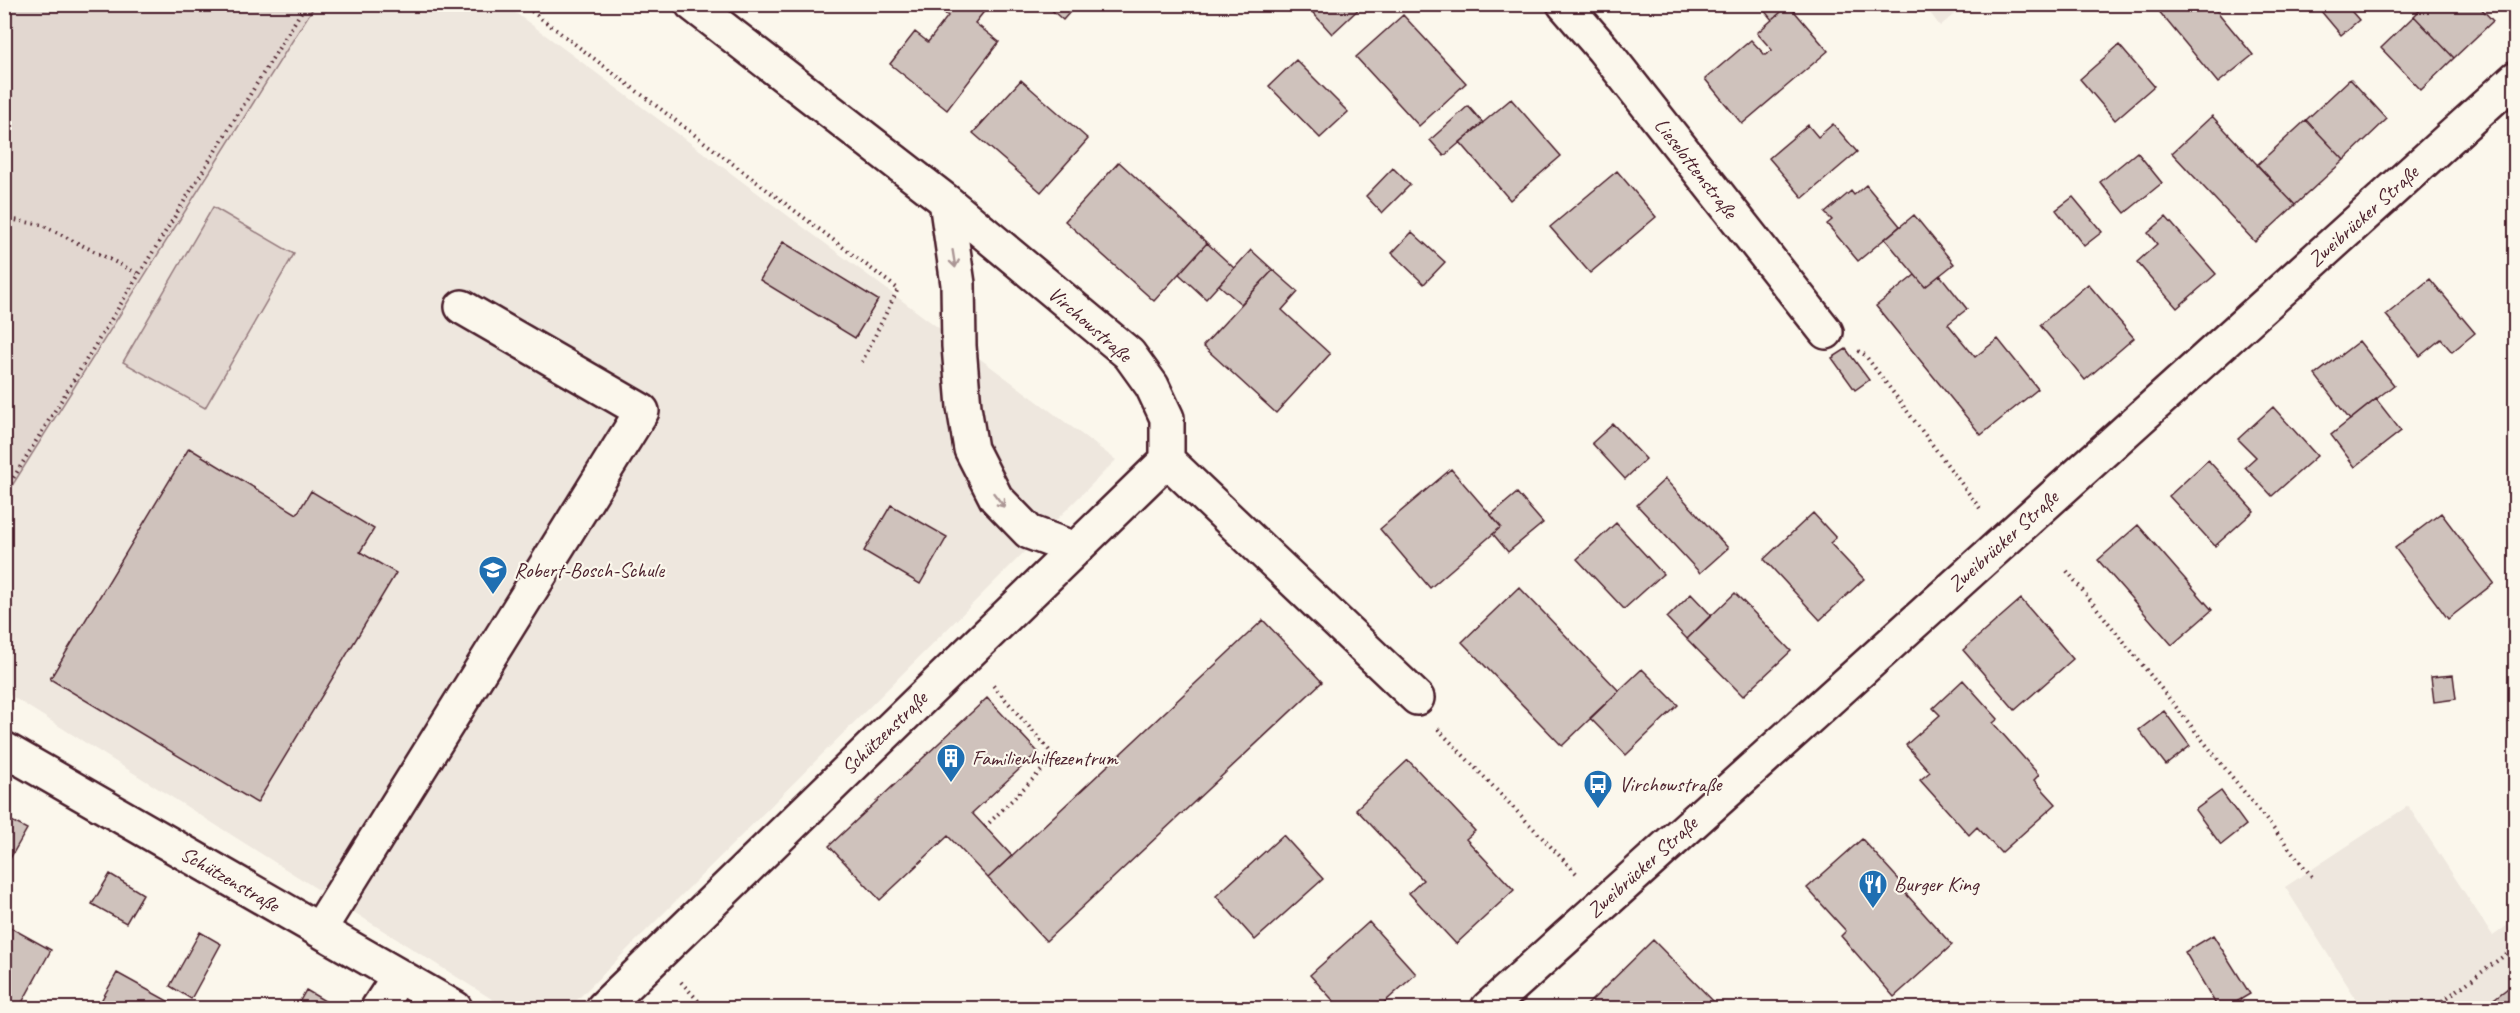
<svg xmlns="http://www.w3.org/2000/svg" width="2520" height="1013" font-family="Caveat,sans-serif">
  <rect width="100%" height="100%" fill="#fbf7ec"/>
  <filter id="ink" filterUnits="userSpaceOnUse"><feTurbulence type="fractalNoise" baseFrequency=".0167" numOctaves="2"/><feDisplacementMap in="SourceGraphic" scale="12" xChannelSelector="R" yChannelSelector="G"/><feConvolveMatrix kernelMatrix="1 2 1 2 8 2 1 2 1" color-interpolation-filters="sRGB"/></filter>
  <g filter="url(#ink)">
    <path fill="#eee7de" d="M315,4l190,1 611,455 -545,546 -12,2h-53l-501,-316 -1,-195z
      M1924,5h41l-25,21z
      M2408,806l85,130 22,-16v88h-153l-77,-121z"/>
    <path fill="#e2d7d0" stroke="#967b7e" stroke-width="1.5" d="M5,4l310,1 -310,492 -1,-492z
      M213,207l81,47 -89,154 -82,-46z"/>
    <path fill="#cfc2bc" stroke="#4a1f2b" stroke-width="1.5" d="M940,4h50l-15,19 24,19 -52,68 -57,-46 25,-32 13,10 20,-26 -10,-8z
      M1049,4h28l-14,16 -16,-14z
      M1305,4h59l-32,30z
      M1759,4h31l-18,16z
      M2153,4h58l42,51 -35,28z
      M2315,4h30l14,16 -18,15z
      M2426,4h51l16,17 -39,37 -40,-42z
      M1789,5l39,46 -86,73 -37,-45 46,-39 14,15 7,-5 -15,-17z
      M1403,15l63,68 -47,43 -63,-69z
      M2414,16l40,42 -33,32 -40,-42z
      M2119,45l35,41 -39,34 -35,-41z
      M1296,60l52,52 -28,26 -51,-52z
      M2350,79l37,40 -43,41 -38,-40z
      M1021,80l67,59 -47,53 -68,-59z
      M1511,99l50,57 -51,44 -50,-58z
      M1468,106l15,17 -39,33 -14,-16z
      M2212,116l83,89 -40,37 -83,-89z
      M2306,120l38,40 -49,45 -38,-40z
      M1833,124l24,28 -54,46 -34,-40 39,-33 10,12z
      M2137,152l25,31 -37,30 -25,-31z
      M1119,162l88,81 -53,58 -89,-80z
      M1393,168l17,17 -28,28 -16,-17z
      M1617,171l39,46 -66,56 -40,-46z
      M1866,185l34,41 -42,35 -31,-37 5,-4 -7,-7 26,-22 3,4z
      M2073,197l29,35 -18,14 -28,-36z
      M1914,215l40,49 -29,23 -40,-48z
      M2166,217l50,57 -39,34 -40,-46 20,-18 -9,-11z
      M1412,232l33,30 -21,22 -32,-31z
      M783,242l95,58 -23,38 -95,-58z
      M1207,243l27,25 -28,31 -27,-25z
      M1251,250l22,20 -32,34 -22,-19z
      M1273,270l25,22 -16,18 48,44 -54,59 -73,-67z
      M1915,275l10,12 15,-12 27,34 -19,15 27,33 23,-18 40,50 -57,46 -105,-129z
      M2430,279l45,54 -23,19 -11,-13 -21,17 -34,-41z
      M2088,284l46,54 -49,42 -45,-55z
      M2359,341l35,44 -44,35 -35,-45z
      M1846,349l23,31 -14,10 -23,-32z
      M2376,399l25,32 -46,36 -24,-32z
      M2273,407l44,49 -45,40 -27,-29 11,-10 -18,-18z
      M1613,424l33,35 -21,20 -33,-36z
      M189,448l108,66 14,-23 63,38 -14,23 36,21 -139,230 -207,-124z
      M2208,460l46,51 -39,35 -46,-50z
      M1451,469l50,58 -71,61 -50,-59z
      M1665,479l63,69 -28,25 -63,-68z
      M1517,493l26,30 -35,29 -15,-18 8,-7 -10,-12z
      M891,505l56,32 -27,47 -56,-33z
      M1813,513l23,25 -6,5 34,36 -44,41 -56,-61z
      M2441,513l53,70 -46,36 -53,-71z
      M1616,523l47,51 -39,35 -47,-50z
      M2138,525l74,85 -40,35 -74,-85z
      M1519,587l100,104 -57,55 -100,-104z
      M1735,593l56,58 -48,45 -56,-57z
      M1691,594l20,21 -24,24 -20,-21z
      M2021,599l52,60 -58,51 -52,-60z
      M1263,620l59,62 -276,259 -58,-63z
      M1642,669l36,36 -52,50 -36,-37z
      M2453,675l3,24 -22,3 -3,-25z
      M1963,680l35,39 -5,4 46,52 -5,5 22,24 -55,49 -24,-26 -8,8 -49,-55 10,-8 -24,-27 34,-30 -7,-7z
      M987,698l51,54 -66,61 40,43 -24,22 -40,-42 -68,64 -51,-54z
      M2164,711l26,35 -24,19 -27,-35z
      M1408,760l67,71 -9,8 48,51 -58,54 -47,-51 14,-13 -67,-71z
      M2221,791l25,34 -25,20 -26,-35z
      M4,817l23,12 -19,33 -4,-2z
      M1283,835l40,44 -68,61 -39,-44z
      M1862,839l40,44 -3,3 53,59 -58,52 -53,-61 5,-5 -39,-43z
      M110,874l33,20 -17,29 -34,-19z
      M1369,922l47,52 -38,34h-38l-30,-33z
      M4,924l47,26 -32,58 -15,-5z
      M200,932l21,12 -30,55 -21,-13z
      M2213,935l37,59 -24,14h-8l-33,-56z
      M1653,940l67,68h-131l-3,-2z
      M117,973l58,32 -2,3h-76z
      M2516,982v26h-34z
      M306,990l31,18h-41z"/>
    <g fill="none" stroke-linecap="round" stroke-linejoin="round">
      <g stroke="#4a1f2b" stroke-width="38">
        <path id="minor" d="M692,4l254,197 183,153 23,32 15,32v42l250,238
          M1564,4l39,45 223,283
          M946,201l12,83 1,62 5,61 7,42 25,49 33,34 46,17
          M4,749l451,259
          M319,930l323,-519 -180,-104
          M378,1008l21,-32
          M603,1008l564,-548"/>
      </g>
      <g stroke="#4a1f2b" stroke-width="38">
        <path id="major" d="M1488,1008l1028,-930"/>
      </g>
      <path stroke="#4a1f2b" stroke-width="4" stroke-dasharray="1.5 4.5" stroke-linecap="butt" d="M522,4l376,285 -36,73
        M4,218l38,7 97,49
        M1858,351l7,4 117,156
        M4,493l302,-489
        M2067,571l246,307
        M1438,729l140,146
        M985,827l70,-70 -63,-73
        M681,982l24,26
        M2433,1008l83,-61"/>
      <use href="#minor" stroke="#fbf7ec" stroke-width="33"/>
      <use href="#major" stroke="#fbf7ec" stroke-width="33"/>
    </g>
    <defs><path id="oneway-shaft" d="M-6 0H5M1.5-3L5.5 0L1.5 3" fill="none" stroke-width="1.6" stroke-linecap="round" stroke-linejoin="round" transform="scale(1.5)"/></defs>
    <g stroke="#ab9695">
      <use href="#oneway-shaft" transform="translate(954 259) rotate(81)"/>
      <use href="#oneway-shaft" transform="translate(999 500) rotate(52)"/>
    </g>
  </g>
  <defs>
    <g id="school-pin" transform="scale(1.5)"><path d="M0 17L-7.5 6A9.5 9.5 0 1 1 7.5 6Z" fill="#1f6fb2" stroke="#fbf7ec"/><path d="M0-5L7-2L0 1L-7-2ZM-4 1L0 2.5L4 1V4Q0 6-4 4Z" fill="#fff"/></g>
    <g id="building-pin" transform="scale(1.5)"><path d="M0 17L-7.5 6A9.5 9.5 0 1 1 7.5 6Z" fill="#1f6fb2" stroke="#fbf7ec"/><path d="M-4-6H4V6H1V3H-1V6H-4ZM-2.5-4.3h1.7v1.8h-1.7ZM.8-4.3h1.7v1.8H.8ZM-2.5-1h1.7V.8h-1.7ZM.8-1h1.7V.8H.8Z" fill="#fff"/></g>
    <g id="bus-pin" transform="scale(1.5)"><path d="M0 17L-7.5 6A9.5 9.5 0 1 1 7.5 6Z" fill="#1f6fb2" stroke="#fbf7ec"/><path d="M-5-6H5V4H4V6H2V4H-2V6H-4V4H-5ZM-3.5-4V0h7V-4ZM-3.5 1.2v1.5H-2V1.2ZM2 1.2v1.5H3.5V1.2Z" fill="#fff"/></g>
    <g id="restaurant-pin" transform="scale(1.5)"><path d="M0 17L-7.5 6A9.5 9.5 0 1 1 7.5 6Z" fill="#1f6fb2" stroke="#fbf7ec"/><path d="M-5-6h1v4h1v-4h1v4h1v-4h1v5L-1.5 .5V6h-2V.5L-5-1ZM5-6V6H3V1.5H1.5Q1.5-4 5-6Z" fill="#fff"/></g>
  </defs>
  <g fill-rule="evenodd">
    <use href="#school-pin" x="493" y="570"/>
    <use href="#building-pin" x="951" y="758"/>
    <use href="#bus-pin" x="1598" y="784"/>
    <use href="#restaurant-pin" x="1873" y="884"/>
  </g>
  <g text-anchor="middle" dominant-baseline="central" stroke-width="4.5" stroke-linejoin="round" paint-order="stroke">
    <g font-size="21" fill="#4a1f2b" stroke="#fbf7ec">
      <text transform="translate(1696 168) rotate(52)">Lieselottenstraße</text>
      <text transform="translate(2363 216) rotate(-42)">Zweibrücker Straße</text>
      <text transform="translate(1090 324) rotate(41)">Virchowstraße</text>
      <text transform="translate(2003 541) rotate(-42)">Zweibrücker Straße</text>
      <text transform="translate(884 733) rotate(-44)">Schützenstraße</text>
      <text transform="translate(1642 867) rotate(-42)">Zweibrücker Straße</text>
      <text transform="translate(230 879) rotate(30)">Schützenstraße</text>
    </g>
    <g font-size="21" fill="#4a1f2b" stroke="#fbf7ec" text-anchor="start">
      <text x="514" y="570">Robert-Bosch-Schule</text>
      <text x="972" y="758">Familienhilfezentrum</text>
      <text x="1619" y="784">Virchowstraße</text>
      <text x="1894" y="884">Burger King</text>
    </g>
  </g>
  <rect width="2520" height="1013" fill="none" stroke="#fbf7ec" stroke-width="24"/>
  <rect x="12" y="12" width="2496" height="989" fill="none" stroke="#4a1f2b" stroke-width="2" filter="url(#ink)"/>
</svg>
